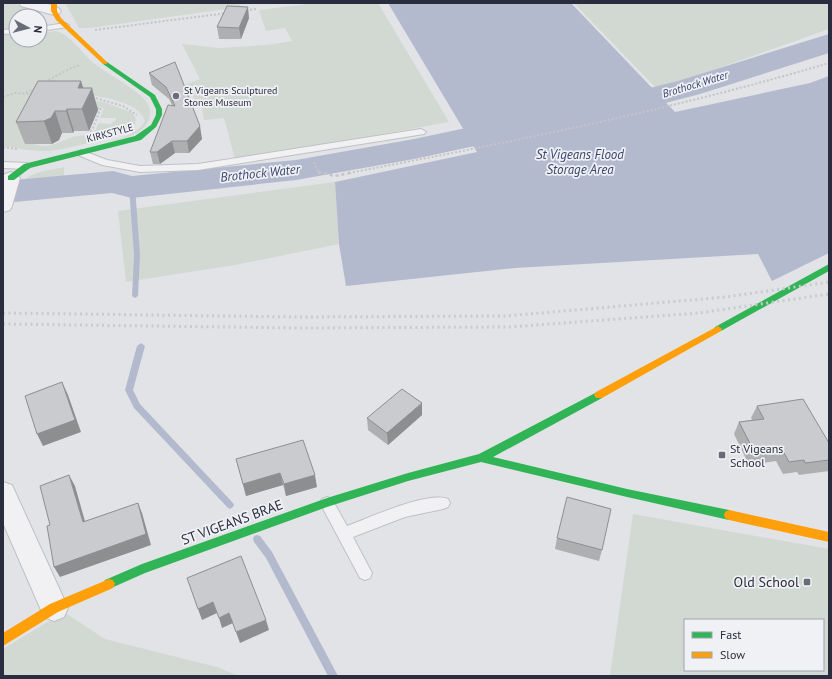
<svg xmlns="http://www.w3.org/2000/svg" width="832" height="679" font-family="'PT Sans',sans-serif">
  <rect width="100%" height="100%" fill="#e2e3e6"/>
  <path fill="#d1d9d2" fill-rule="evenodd" d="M3,3c11,0 28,3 35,13h-22v13l-13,1z
    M65,3h174l2,4 -151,21h-11z
    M316,3h62l71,119 -142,26 -72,11 -11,-41 -20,2 -2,-12h-5l-5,-16 -8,-7 16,-6 -18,-35 37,4 49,-3 24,-4 -7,-13 -19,3 -7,-21z
    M574,3h255v26l-133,47 -40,12z
    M56,31c16,4 26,24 40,34 15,11 34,20 48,34 4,4 7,10 6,16 -3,19 -25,23 -41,27l20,-7 12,-8 4,-6c-6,-20 -44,-24 -62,-27l-50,49c15,8 26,-2 40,-6 7,-2 15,-1 21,-6 3,-2 3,-5 5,-8l11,1 6,-4v-2h-16l4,-10 -8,-2 -2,-5 10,1 29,11 3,7 -1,4c-20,13 -71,28 -95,27 -12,0 -25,-4 -37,-5v-111l13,-1v6h24v-7z
    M64,167v14l-45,6c8,-16 29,-16 45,-20z
    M335,182l4,62 -104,21 -109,17 -8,-71z
    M633,514l196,35v127h-219zM685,620h138v50h-138z
    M64,612l41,27 112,28 22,9h-236v-27z"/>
  <path fill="#b3bace" d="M388,3h183l104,109 135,-29 19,-7v177l-57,28 -14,-27 -243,14 -169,18 -7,-42 -4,-62 142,-30z"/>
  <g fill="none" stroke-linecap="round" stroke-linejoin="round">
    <path fill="#b3bace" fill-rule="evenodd" d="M132,185l3,2 5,68 -2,41 -3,2 -3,-2 2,-41 -5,-68z
      M141,343l4,3 -12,44 7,14 93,99 1,2 -1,2 -3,2 -3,-2 -93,-99 -9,-18 12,-44z
      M257,535l3,1 12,16 66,124h-10l-62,-118 -12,-16 -1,-3 1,-3z"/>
    <path fill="#b3bace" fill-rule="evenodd" d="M829,34v19l-129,41 -96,25 -11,-3 -5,-7 5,-7 85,-21z
      M514,118l12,3 4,7 -4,7 -112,24 -118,21 -164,18 -20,-5 -109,10v-22l110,-10 19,5 164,-16 118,-21z"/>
    <g stroke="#c0c1c4" stroke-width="2">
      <path id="lane" d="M65,23l4,2 -1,2 -28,4v-4z
        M16,29v4l-13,1v-4z
        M421,129l5,3 -2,2 -226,36 -58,2 -38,-7 -24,-10 -2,-2 5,-3 26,10 33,6 58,-2z
        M3,162l24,1 5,3 -5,3 -24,-1z
        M327,497l5,2 15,27c22,-8 80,-35 101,-27l2,4 -2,4 -5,2 -38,8 -52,20 19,36 -2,5 -5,2 -5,-2 -40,-75 2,-4z"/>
    </g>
    <g stroke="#c0c1c4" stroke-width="2">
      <path id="street" d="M19,3c11,0 35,-2 42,8l-2,3 -5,1 -33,-9z
        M11,172l6,2 3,4 -8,28 -2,4 -7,2v-36l2,-2z
        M3,482l9,3 52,114 4,9 -4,9 -10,4 -10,-4 -41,-94z"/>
    </g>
    <path stroke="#c4c4c9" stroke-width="2" stroke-dasharray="2 2" stroke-linecap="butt" d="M246,10l11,-1
      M95,30l132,-17
      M45,82l24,-13 11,-4
      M26,93l10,-5
      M3,97l12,-4 19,1
      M92,97l31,9 14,9
      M90,131l2,-1 9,-22h-5
      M3,147l14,2
      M314,162l4,11h2
      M349,173c162,-31 322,-63 480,-110"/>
    <path stroke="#c4c4c9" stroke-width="2.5" stroke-dasharray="3 3" stroke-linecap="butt" d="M318,172l17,4 19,-4"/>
    <use href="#lane" fill="#f1f1f3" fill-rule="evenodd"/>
    <use href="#street" fill="#f1f1f3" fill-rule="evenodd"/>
    <path fill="#30b455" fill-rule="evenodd" d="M103,62h4l48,33 7,14v6l-6,12 -15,13 -111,28 -16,12h-6v-4l16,-12 111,-28 16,-11 5,-10v-6l-6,-12 -47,-33z
      M829,264v7l-108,60h-6l-1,-2 1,-2z
      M599,391l3,1 2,3 -2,3 -109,59 134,32 102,21 4,2 1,3 -1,3 -4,2 -102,-23 -146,-35 -73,19 -81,26 -182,66 -36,16 -4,-1 -2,-4 2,-4 37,-16 185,-66 81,-25 71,-19z"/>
    <path fill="#ff9f0a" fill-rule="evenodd" d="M51,3h6v8l4,7 46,44v2h-4l-47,-44 -5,-9z
      M718,326l4,3 -1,2 -119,67h-6l-2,-3 2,-3z
      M729,510l100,22v10l-100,-22 -4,-2 -1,-3 1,-3z
      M109,579l4,1 2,4 -2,4 -55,24 -55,34v-13l47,-29z"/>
    <path stroke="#cacbce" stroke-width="3" stroke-dasharray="2 3.5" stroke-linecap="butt" d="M3,313l297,4 206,-1 220,-19 103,-15
      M3,324l296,4 210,-1 190,-14 130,-19"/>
  </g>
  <path fill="#aeafb1" d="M249,18l-8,21h-22l-2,-12z
    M175,62l27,77 -13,14h-14l-15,11h-7l-3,-12 22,-47 -3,-6 -17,-14 -3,-12z
    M83,88l15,22 -9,21h-15l-1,2h-11l-3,7 -7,4h-27l-9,-22z
    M757,406l72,37v28l-30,4 -2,-3 -14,2 -7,-13 -27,4 -15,-31 5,-12 13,-2 -1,-2z
    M422,415l-34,30 -20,-15 -1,-12z
    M236,459l81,28 -31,9 -3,-11 -37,11z
    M557,538l45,12 -3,11 -44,-12z"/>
  <path fill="#8d8e90" d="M248,7l1,11 -8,21 -2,-11z
    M81,81l6,18 5,-11 6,22 -9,21 -7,-22 -4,-21z
    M67,109l7,22 -1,2 -7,-22z
    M55,111l7,22 -3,7 -7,4 -8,-23z
    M200,126l2,13 -13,14 -2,-12z
    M172,141l3,12 -15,11 -3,-12z
    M62,382l6,13 13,37 -38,14 -6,-12z
    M422,403v12l-34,30 -1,-12z
    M280,473l3,12 -37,11 -3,-12z
    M69,475l6,11 13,46 -5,-10z
    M315,475l2,12 -31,9 -2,-12z
    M138,503l4,10 9,32 -91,32 -6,-10z
    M213,602l4,11 -15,7 -4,-11z
    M229,613l4,10 -11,5 -3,-10z
    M266,620l3,10 -29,13 -4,-11z"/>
  <path fill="#cacbce" stroke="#8d8e90" d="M227,6l21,1 -9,21 -22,-1z
    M175,62l25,64 -13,15h-15l-15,11h-7l18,-47 7,1 -9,-19 -17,-14z
    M38,81h43l-3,7h14l-10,21h-15l-1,2h-11l-4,7 -7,3 -28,1z
    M62,382l13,38 -38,14 -12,-38z
    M402,389l20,14 -35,30 -20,-15z
    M803,399l26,44v17l-24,3 -1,-3 -15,2 -7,-13 -27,4 -16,-31 25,-3 -7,-13z
    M303,440l12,35 -31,9 -4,-11 -37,11 -7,-25z
    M69,475l14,47 55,-19 8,31 -92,33 -7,-41 3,-1 -10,-39z
    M567,497l44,12 -9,41 -45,-12z
    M241,556l25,64 -30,12 -7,-19 -10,5 -6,-16 -15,7 -11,-31z"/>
  <g fill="#6a6d79" stroke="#f0f1f5" stroke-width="1.5">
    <circle cx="176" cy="96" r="4"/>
    <rect x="718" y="451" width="8" height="8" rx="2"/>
    <rect x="803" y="578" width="8" height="8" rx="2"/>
  </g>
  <g text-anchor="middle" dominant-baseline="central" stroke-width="3.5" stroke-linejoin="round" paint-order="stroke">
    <g font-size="10" fill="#2a2d3e" stroke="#f0f1f5" text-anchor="start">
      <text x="184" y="90">St Vigeans Sculptured<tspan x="184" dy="12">Stones Museum</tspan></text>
    </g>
    <g font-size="10" fill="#2a2d3e" stroke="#f0f1f5">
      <text transform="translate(110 133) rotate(-15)">KIRKSTYLE</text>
    </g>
    <g font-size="11" font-style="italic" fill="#39456e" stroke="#f0f1f5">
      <text transform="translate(695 84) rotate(-17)">Brothock Water</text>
    </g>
    <g font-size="12" fill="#2a2d3e" stroke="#f0f1f5" text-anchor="start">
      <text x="730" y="448">St Vigeans<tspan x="730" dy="14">School</tspan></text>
    </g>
    <g font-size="13" font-style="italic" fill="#39456e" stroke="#f0f1f5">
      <text x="580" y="154">St Vigeans Flood<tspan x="580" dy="15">Storage Area</tspan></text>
      <text transform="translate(260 173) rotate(-6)">Brothock Water</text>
    </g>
    <g font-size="14" fill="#2a2d3e" stroke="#f0f1f5">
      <text transform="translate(232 522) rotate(-20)">ST VIGEANS BRAE</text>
    </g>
    <g font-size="14" fill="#2a2d3e" stroke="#f0f1f5" text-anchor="end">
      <text x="799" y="582">Old School</text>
    </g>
  </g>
  <rect width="832" height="679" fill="none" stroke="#2a2d3e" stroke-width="8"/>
  <rect x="684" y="619" width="140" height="52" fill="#f0f1f5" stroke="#a1a3ac"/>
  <rect x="692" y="632" width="20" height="6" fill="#30b455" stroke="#a1a3ac"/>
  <text x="720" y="639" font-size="12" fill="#2a2d3e">Fast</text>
  <rect x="692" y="652" width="20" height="6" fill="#ff9f0a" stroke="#a1a3ac"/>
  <text x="720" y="659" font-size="12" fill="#2a2d3e">Slow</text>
  <g transform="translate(28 28) rotate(97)"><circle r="19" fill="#f0f1f5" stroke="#a1a3ac"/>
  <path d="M0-3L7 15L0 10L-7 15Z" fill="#6a6d79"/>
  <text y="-6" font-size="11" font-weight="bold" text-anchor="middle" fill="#2a2d3e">N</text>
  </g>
</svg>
